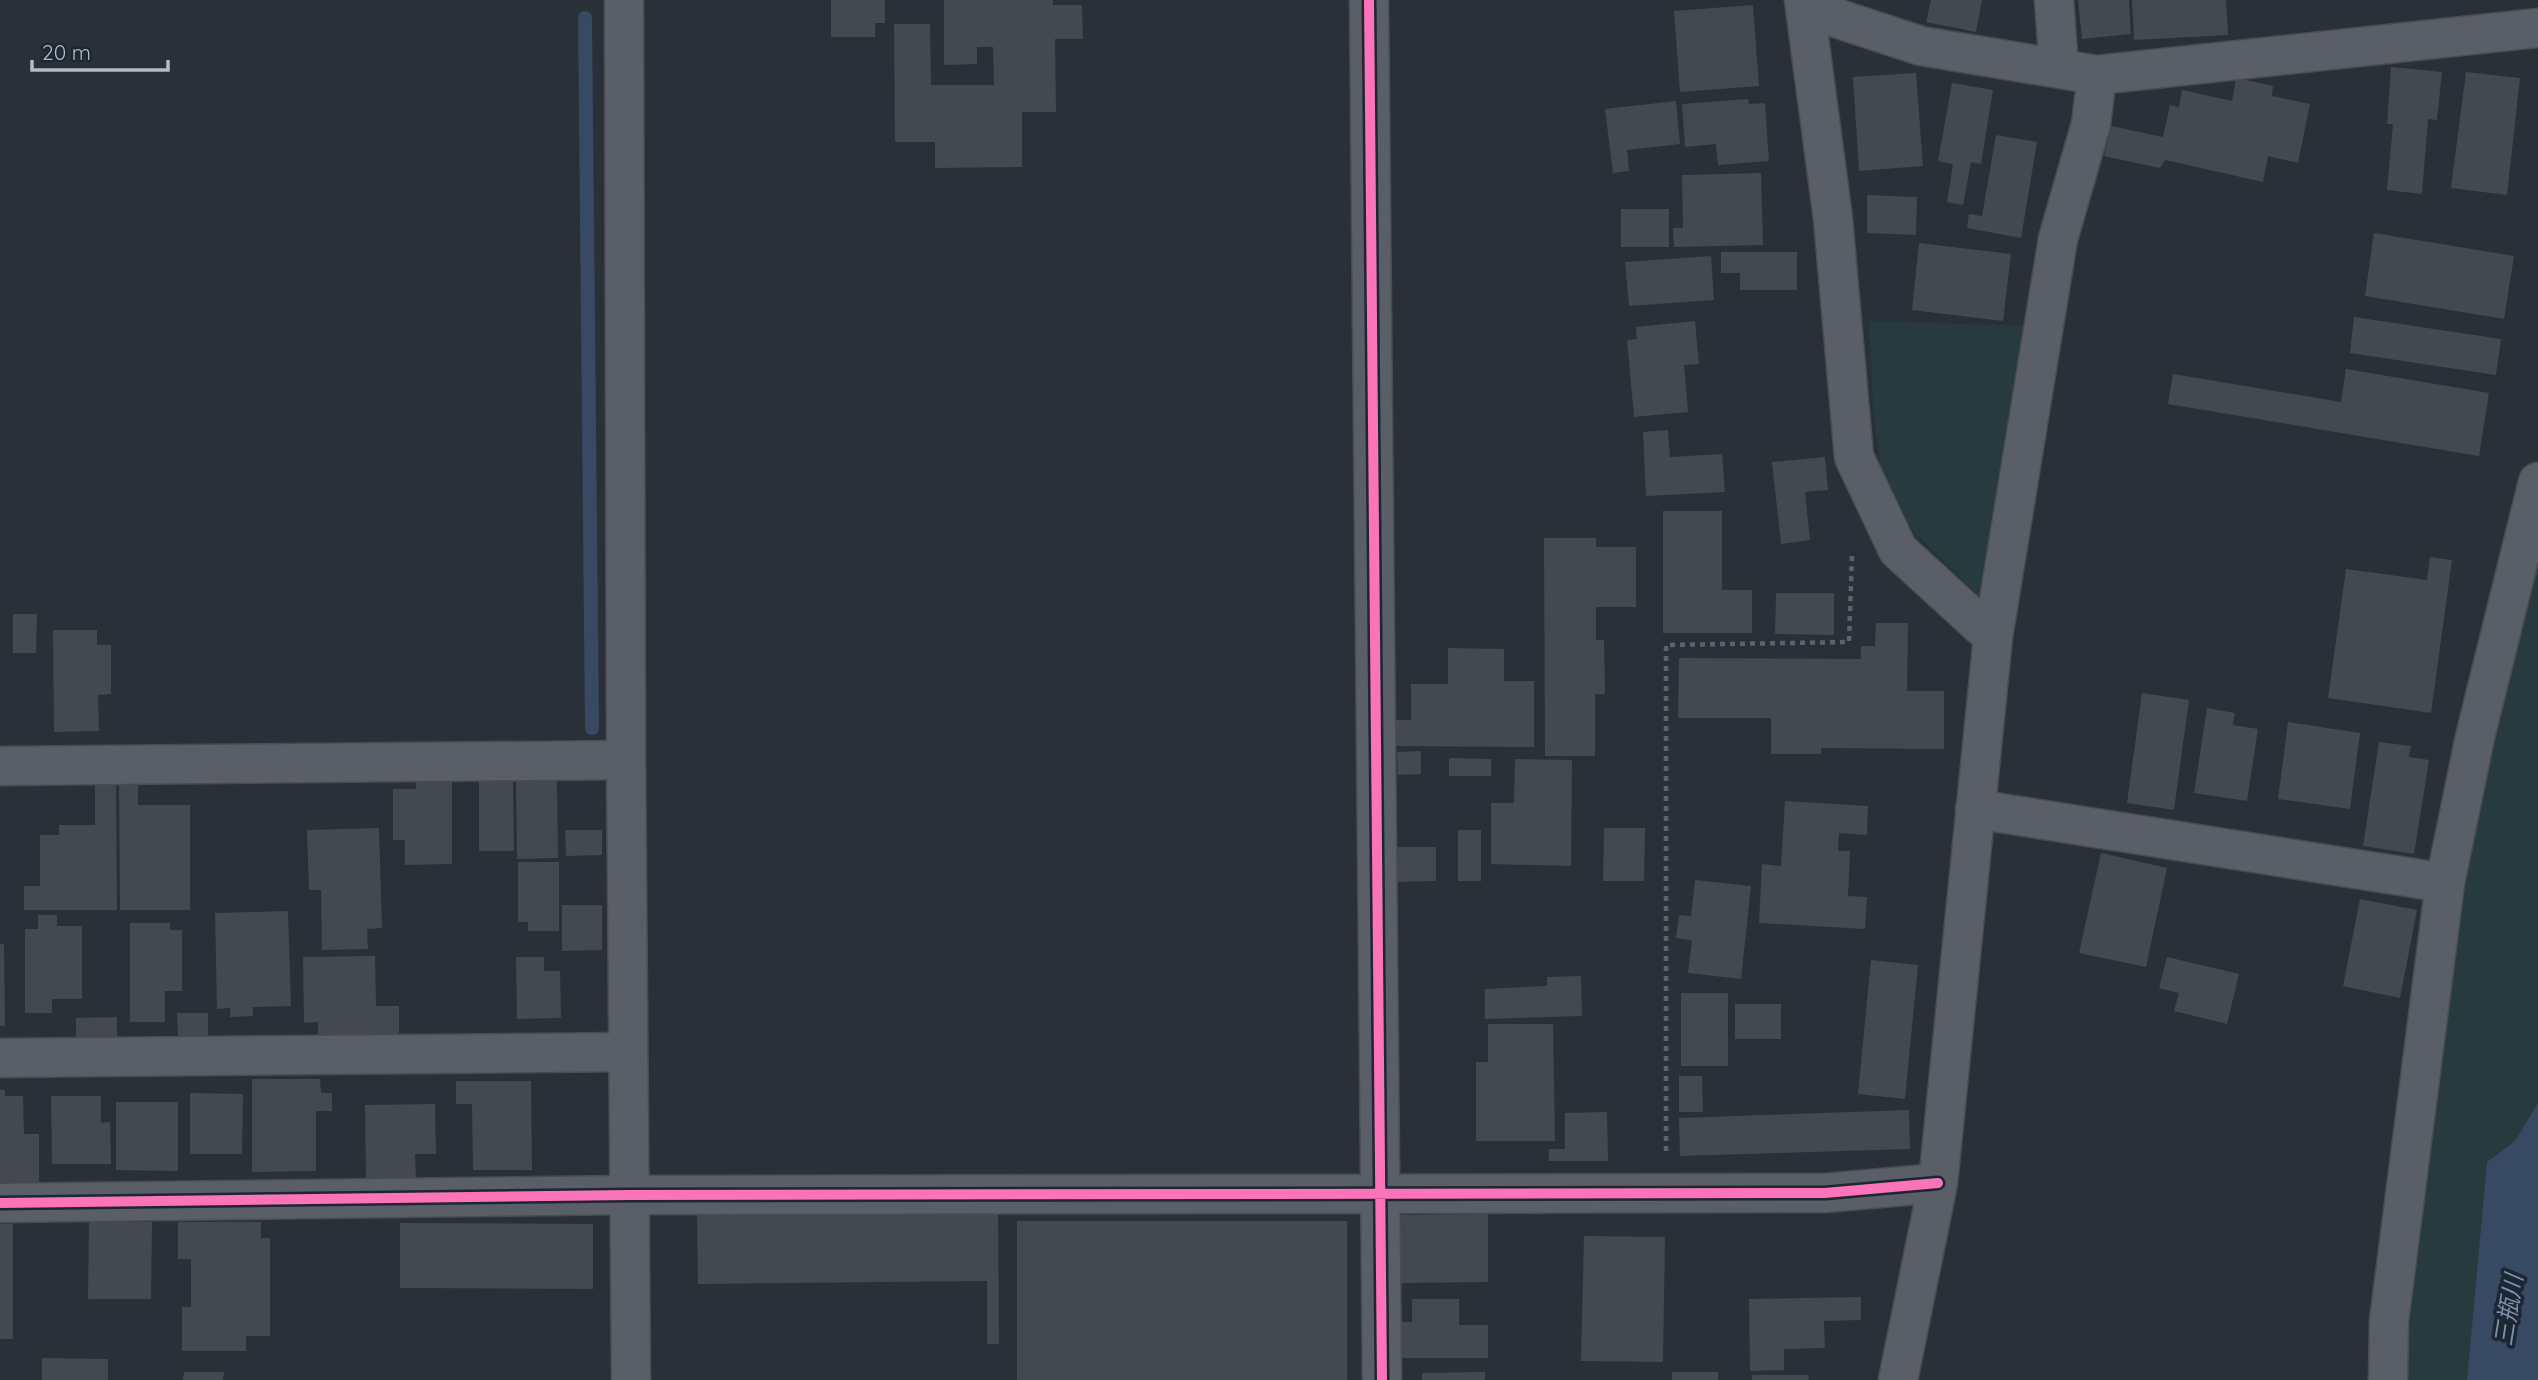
<svg xmlns="http://www.w3.org/2000/svg" width="2538" height="1380" font-family="Quicksand,'Noto Sans JP',sans-serif">
  <rect width="100%" height="100%" fill="#2a3038"/>
  <path fill="#273a3e" d="M1869,321l158,5 -46,272 -65,-64 -32,-43 -11,-85z
    M2538,525v578l-23,38 -28,21 -20,218h-62l3,-118 34,-292z"/>
  <path fill="#384963" d="M2538,1103v277h-71l20,-218 28,-21z"/>
  <g fill="none" stroke-linecap="round" stroke-linejoin="round">
    <path stroke="#384963" stroke-width="14" d="M585,18l7,710"/>
  </g>
  <path fill="#444950" d="M831,0h54v23h-10v14h-44z
    M944,0h109v5h29l1,34h-28l1,73h-34v55l-87,1v-26h-40l-1,-118h36l1,61h63l-1,-38h-16v17l-33,1z
    M1931,0h51l-6,32 -50,-10z
    M2078,0h51l2,34 -49,5z
    M2132,0h94l2,35 -94,5z
    M1753,5l6,81 -79,6 -6,-81z
    M2391,67l51,5 -5,48 -9,-1 -6,75 -35,-4 6,-66h-6z
    M2466,72l54,6 -13,117 -56,-7z
    M1916,73l7,93 -64,5 -6,-94z
    M2236,78l37,8 -1,10 38,8 -12,59 -30,-7 -5,26 -98,-22 -5,8 -56,-12 7,-30 52,11 7,-32 9,2 3,-17 50,11z
    M1952,83l41,7 -12,74 -10,-2 -8,43 -16,-3 6,-38 -15,-3z
    M1748,99l1,5 16,-1 4,58 -51,4 -2,-21 -31,3 -3,-43z
    M1676,101l4,43 -53,6 2,21 -16,2 -8,-64z
    M1996,135l41,7 -16,96 -54,-10 2,-14 13,2z
    M1761,173l2,72 -89,2 -1,-19h10l-1,-53z
    M1867,195l50,2 -1,38 -49,-2z
    M1621,209h48v38h-48z
    M2374,233l140,23 -10,63 -139,-23z
    M1919,243l92,11 -8,67 -91,-11z
    M1721,252h76v38h-57v-17h-19z
    M1711,256l3,44 -85,6 -4,-44z
    M2354,317l147,22 -5,36 -146,-22z
    M1695,321l4,43 -15,1 4,47 -54,5 -7,-77 10,-1 -1,-12z
    M2346,369l143,24 -10,63 -311,-52 5,-30 168,28z
    M1668,430l2,27 52,-3 3,38 -79,4 -3,-64z
    M1825,457l3,33 -23,2 5,48 -29,4 -9,-82z
    M1663,511h59v79h30v43h-89z
    M1544,538h52v9h40v60h-40v33h8l1,54h-10v62h-50z
    M2430,557l22,3 -21,153 -103,-15 18,-129 81,11z
    M1776,593h58v42l-59,-1z
    M13,614h24l-1,39h-23z
    M1876,623h32l-1,68h37v58l-123,-1v6h-50v-36h-93l1,-60 182,1v-13h14z
    M53,630h44v15h14v49l-13,1 1,36 -45,1z
    M1448,648l56,1v32h30v66l-141,-1v-26h18v-36h37z
    M2142,693l47,7 -15,110 -47,-7z
    M2207,708l28,5 -2,12 25,4 -11,72 -53,-8z
    M2288,722l72,11 -10,76 -72,-10z
    M2379,742l32,4 -2,11 20,3 -15,94 -51,-8z
    M1421,751v23l-23,1 -1,-23z
    M1449,758l42,1v17h-42z
    M1515,759l57,1 -1,106 -80,-2v-61h23z
    M416,778h36v86l-47,1v-25h-12v-51h23z
    M479,778h34l1,73h-35z
    M119,781h19v24h52v105h-70z
    M516,781h41l1,77 -41,1z
    M116,782l1,128h-93v-24h16v-51h19v-10h36v-42z
    M1785,801l83,5 -1,29 -28,-2 -1,18h12l-2,45 19,1 -2,32 -106,-6 3,-59 19,2z
    M379,828l3,100 -15,1 1,20 -46,1 -1,-60h-12l-2,-60z
    M1604,828h41l-1,53h-41z
    M565,830h37v25l-36,1z
    M1458,830h23v51h-23z
    M1397,847h39v34l-39,1z
    M2101,853l66,15 -21,99 -67,-14z
    M518,862h41v69h-31v-9h-10z
    M1695,880l56,6 -10,93 -53,-6 4,-33 -16,-2 3,-23 12,1z
    M2360,899l57,11 -17,88 -57,-12z
    M562,905h40v45l-40,1z
    M288,911l3,95 -38,1v9l-23,1v-9l-13,1 -2,-96z
    M38,915h19v11h25v73h-30v14h-27v-84h13z
    M130,923h40v7h12v61h-17v31h-35z
    M0,944h4l1,82h-5z
    M375,956l1,50h23v29l-81,2v-15l-14,1 -1,-66z
    M516,957h28v14h16l1,47 -44,1z
    M2167,957l72,17 -12,50 -53,-13 5,-18 -20,-5z
    M1871,960l47,5 -13,134 -47,-5z
    M1581,976l1,40 -97,3v-30l62,-3v-9z
    M1681,993h47v73h-47z
    M1735,1004h46v35h-46z
    M177,1013h31v25h-30z
    M117,1017v21l-41,1v-21z
    M1488,1024h65l2,117h-79v-79h12z
    M1679,1076h23l1,36h-24z
    M252,1079h68l1,14h11v18h-16v60l-64,1z
    M456,1081h75l1,89h-59l-1,-66h-16z
    M0,1090h5v6h18l1,38h15v48l-39,1z
    M190,1093l53,1 -1,60h-52z
    M51,1096h50v27l9,-1 1,42h-59z
    M116,1102h62v69l-62,-1z
    M435,1104l1,50h-21l1,25h-50l-1,-74z
    M1909,1110l1,39 -230,7 -1,-38z
    M1607,1112l1,49h-59v-12h16v-36z
    M998,1209l1,135h-12v-63l-289,3 -1,-70z
    M1488,1214v68l-88,1 -1,-68z
    M1017,1221h330v159h-330z
    M89,1222h63l-1,77h-63z
    M178,1222h83v16h9v98h-24v15h-64v-44h9v-48h-13z
    M400,1223l193,1v65l-193,-1z
    M0,1224h13v115h-13z
    M1584,1236l81,1 -2,125 -82,-1z
    M1861,1297v23l-37,1 1,27 -41,1v21l-34,1 -1,-72z
    M1412,1299h47v26h29v33h-89v-36h13z
    M42,1358l66,1v21h-66z
    M184,1372h40l-1,8h-40z
    M1485,1372v8h-63v-7z
    M1672,1372h46v8h-46z
    M1752,1375h56l1,5h-57z"/>
  <g fill="none" stroke-linecap="round" stroke-linejoin="round">
    <g stroke="#484c53" stroke-width="41">
      <path id="minor" d="M624,0l2,760 5,620
        M1369,0l13,1380
        M1804,0l29,219 21,238 44,93 95,87
        M1817,0l19,18 85,28 176,29 441,-47
        M2054,0l5,68
        M0,766l626,-6
        M1975,809l470,74
        M0,1058l628,-6
        M0,1203l629,-8 1196,-2 113,-10
        M1898,1380l40,-197 55,-546 65,-398 33,-115 6,-49
        M2388,1380l1,-59 56,-438 30,-146 63,-255"/>
    </g>
    <path stroke="#5d636a" stroke-width="4.5" stroke-dasharray="5 5" stroke-linecap="butt" d="M1666,1151v-506l183,-3 3,-86"/>
    <use href="#minor" stroke="#5a5e66" stroke-width="38"/>
    <g stroke="#1d2633" stroke-width="15">
      <path id="cycleway" d="M1369,0l13,1380
        M0,1203l629,-8 1196,-2 113,-10"/>
    </g>
    <use href="#cycleway" stroke="#fb73b8" stroke-width="10"/>
  </g>
  <g text-anchor="middle" dominant-baseline="central" stroke-width="7" stroke-linejoin="round" paint-order="stroke">
    <g font-size="24" font-style="italic" fill="#7c92b1" stroke="#1d2633">
      <text transform="translate(2508 1310) rotate(-81)">三瓶川</text>
    </g>
  </g>
  <path d="M32 60v10h136v-10" fill="none" stroke="#b4bcc9" stroke-width="3.5"/>
  <text x="42" y="60" font-size="21" fill="#b4bcc9" stroke="#1d2633" stroke-width="5" paint-order="stroke">20 m</text>
</svg>
